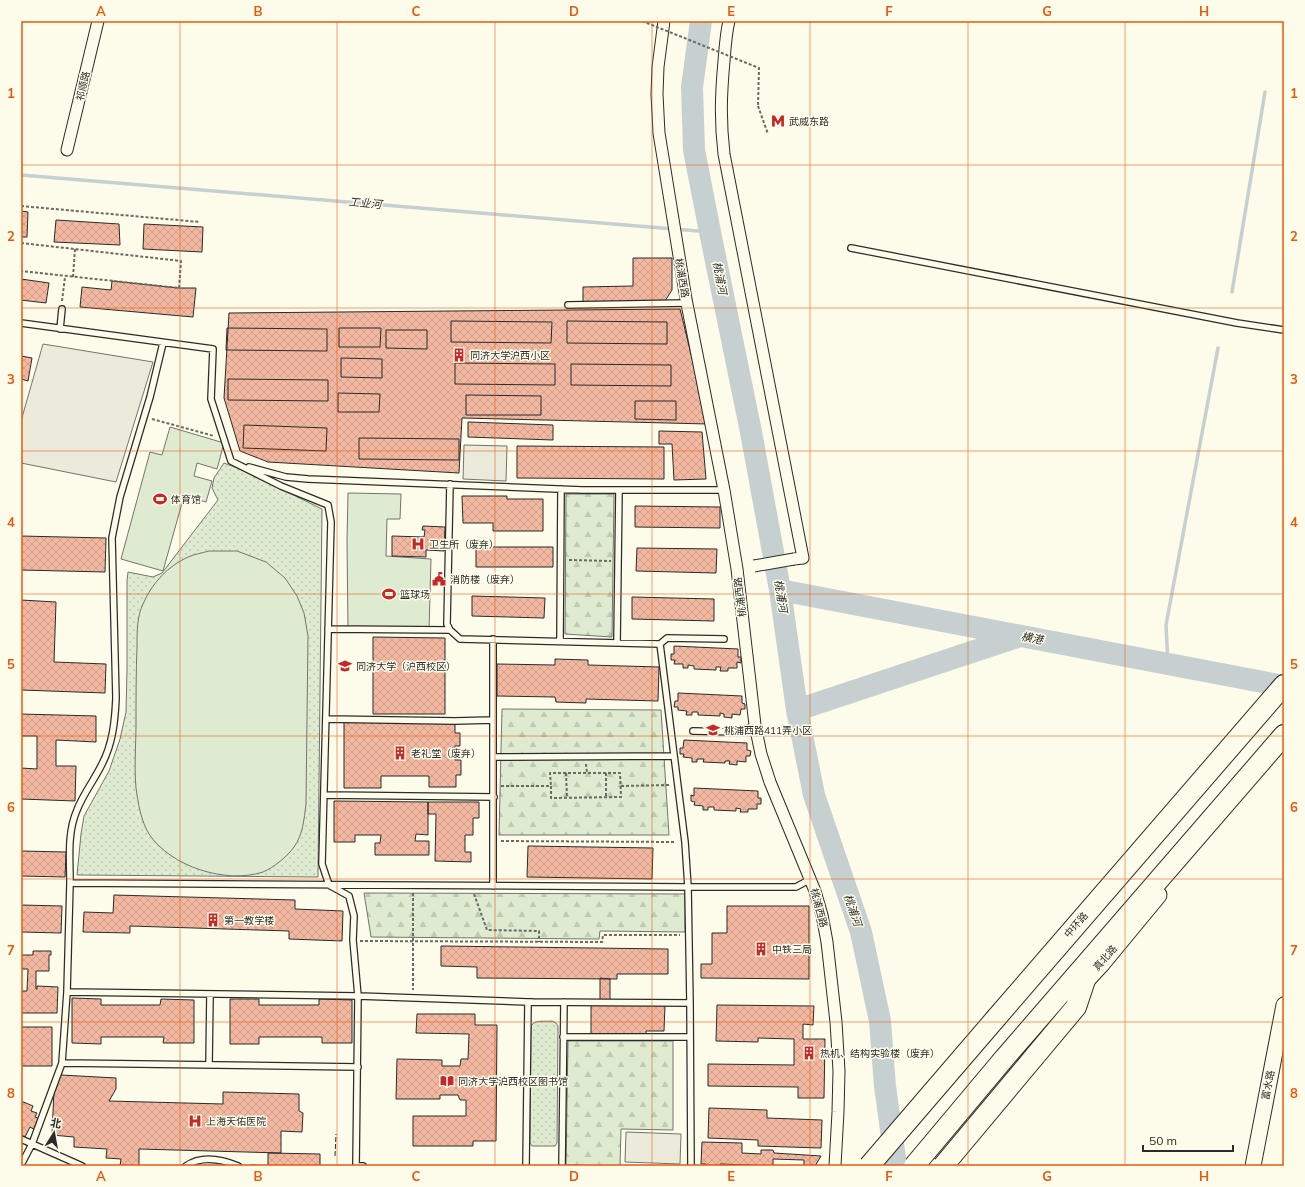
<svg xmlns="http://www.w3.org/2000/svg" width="1305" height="1187" font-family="Mulish,'Noto Sans SC',sans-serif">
  <defs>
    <pattern id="grass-dots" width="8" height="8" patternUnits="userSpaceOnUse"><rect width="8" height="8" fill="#deebd1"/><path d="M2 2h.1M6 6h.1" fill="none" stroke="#bfcab4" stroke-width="1.8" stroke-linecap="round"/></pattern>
    <pattern id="forest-firs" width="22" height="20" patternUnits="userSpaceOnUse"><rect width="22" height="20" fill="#deebd1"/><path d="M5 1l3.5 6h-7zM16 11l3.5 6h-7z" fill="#bfcab4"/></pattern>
    <pattern id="building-cross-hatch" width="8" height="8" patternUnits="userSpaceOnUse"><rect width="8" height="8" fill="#f2b8a0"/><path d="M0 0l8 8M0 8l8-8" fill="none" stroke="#d09e8a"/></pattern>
  </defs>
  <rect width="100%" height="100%" fill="#fdfbea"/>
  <path fill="url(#grass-dots)" stroke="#74746e" d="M224,463l18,7 80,39 -4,368 -241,-2 4,-41 3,-18 25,-45 11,-32 6,-27 1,-43v-88l1,-9 25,5 9,-4 56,-73 -6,-12 2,-10z
    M552,1021l4,2 2,3 -1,117 -2,3h-23l-2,-3 1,-117c4,-7 14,-4 21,-5z"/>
  <path fill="url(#forest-firs)" stroke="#74746e" d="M566,494h48l-2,143 -47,-3z
    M502,709l159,1 8,125h-170z
    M364,893l321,1v38l-85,-1 -1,8 -228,-2z
    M568,1041h105v89l-52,-1 -1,37 -54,-1z"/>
  <path fill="#deebd1" stroke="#74746e" d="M170,427l54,16 -7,26 -20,-6 -3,13 18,5 -6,21 -22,-6 -21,75 -42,-12 29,-107 12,3z
    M348,493l53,1 -1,25h-13l-1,37 45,3 -2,72 -81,-2 -1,-88z
    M209,551h28l29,11 19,16 12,18 7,17 4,23 -2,168c-2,15 -3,31 -12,43 -6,9 -21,21 -31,25 -37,12 -92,-5 -114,-38 -8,-13 -11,-31 -13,-46 -2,-21 0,-43 0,-64 0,-26 0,-52 1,-78 0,-14 0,-30 6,-42 9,-21 25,-38 45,-47 7,-3 14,-4 21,-6z"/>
  <path fill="#eceadb" stroke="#74746e" d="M43,344l110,18 -37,120 -95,-19v-42z
    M464,445l43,1 -1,35 -43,-2z
    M626,1132l55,2 -1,30 -55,-2z"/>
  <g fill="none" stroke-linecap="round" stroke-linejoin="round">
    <path stroke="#c7d0d0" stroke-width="3.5" d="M21,175l689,57
      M1232,292l33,-200
      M1168,664l-2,-39 52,-277"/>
    <path stroke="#c7d0d0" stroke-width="22" d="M701,21l-9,66 2,63 16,82 41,200 29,158 17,120 17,85 47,137 19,89 5,65 11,80
      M780,590l504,96
      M797,710l223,-74"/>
  </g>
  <path fill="url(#building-cross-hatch)" stroke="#2b2b2b" d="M21,211l7,1 -1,25h-6z
    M56,220l63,4 1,21 -66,-3z
    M144,224l59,3 -1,25 -59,-3z
    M633,258h39v32l-7,11 -82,1v-15l50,-1z
    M21,279l28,4 -3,20 -25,-3z
    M112,281l67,7h17l-3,29 -113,-10 2,-20 29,3z
    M680,309l28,115 -246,-6 -3,55 -191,-11 -28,-11 -16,-53 5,-85z
    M451,321l101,1 -1,21 -100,-1z
    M567,321l100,1v22l-100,-1z
    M227,328l100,1v22l-101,-1z
    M339,328h42l-1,19h-41z
    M386,330h41v19l-41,-1z
    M21,356l11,2 -4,23 -7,-2z
    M341,358l41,1v19l-41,-1z
    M455,363l100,1v21l-100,-1z
    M571,364l100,1v21l-100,-1z
    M228,379l100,1v21l-100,-1z
    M338,393l42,1 -1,18h-41z
    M466,395l75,1v19h-75z
    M635,401h41v19l-41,-1z
    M468,422l85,3v15l-85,-3z
    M244,425l83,3 -1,23 -83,-3z
    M659,431l43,1 4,47 -32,1 -2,-36h-13z
    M359,438l100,1v21l-100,-1z
    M517,446l147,1v32l-147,-1z
    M462,496h45v3h36v32h-50v-8h-30z
    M635,506l85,1v21l-85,-1z
    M423,526l22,1 -1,24 -18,-1v7l-34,-1v-20l32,1 1,-7h-3z
    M21,536l85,2 -1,34 -84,-2z
    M476,547h77v20h-77z
    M637,548l80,1 -1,24 -80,-2z
    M472,596l73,2 -1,20 -72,-2z
    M632,597l82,2v22l-82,-2z
    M21,600l35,2 -2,60 52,2 -1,29 -84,-3z
    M373,637l72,1v76h-72z
    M674,646l64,3v8h3v6l-4,-1v6h-9v3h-8l1,-4h-5v3l-22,-1v-3l-6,-1v3h-5v-4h-9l1,-4h-4v-6h3z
    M555,659l33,1v5l71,2 -1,34 -72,-2v4l-30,-1 -1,-5 -58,-1v-32l58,1z
    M678,693l64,3v7l3,1v5h-4l-1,6 -8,-1v4l-8,-1v-3l-4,-1v3l-22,-1v-3h-6v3h-6l1,-4 -9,-1v-3h-4l1,-6h3z
    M21,714l75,2v26l-40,-2v26h20l-1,35 -54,-2v-31l16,1v-33h-16z
    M344,721h111v12h5v13h-5v14h6v15h-5v12h-27v-11h-48v12h-37z
    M684,740l63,3v7l4,1 -1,5h-4v6l-9,-1v4l-8,-1 1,-3h-5v2l-22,-1 1,-3h-7v3h-5v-4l-9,-1 1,-3h-4v-6h3z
    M694,788l64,3v7h3v6h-4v5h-9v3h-8l1,-3 -5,-1v3l-22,-1v-3h-6v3h-5v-4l-9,-1 1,-3 -4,-1v-6l3,1z
    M334,801l94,1v33l-12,-1 -1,7h14v14h-54v-12h5l1,-8h-26v7h-21z
    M428,802h51v16h-6v17h-8v17h6v10l-36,-1 1,-47h-8z
    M528,846l125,2 -1,31 -125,-2z
    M21,851l45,1 -1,25 -44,-1z
    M114,895l181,5v9l48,2 -1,30 -53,-2v-8l-159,-5v7l-47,-1 1,-20 29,1z
    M21,905l41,1 -1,27 -40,-1z
    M727,906h82v73l-108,-1v-14h11v-31h15z
    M441,946l227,3v25h-51v5l-140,-1v-11l-36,-1z
    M33,951h18v4h-2v16h-13v18h1v-3l21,1 -1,26h-36v-22h6l1,-22h-7v-14h12z
    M600,978l10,1v25l55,1 -1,26h-18v5h-55v-31h9z
    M72,998l29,1v6h59l1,-6 33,1v43h-31l1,-6h-63v7l-29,-1z
    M230,999h29v6h60v-6l33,1v43h-30v-6h-63v7h-29z
    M717,1005l97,1 -1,19 -10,-1v15h22l-1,59h-26v-11l-90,-1v-22l86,1v-26l-36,-1v4l-42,-1z
    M417,1014h58v11h22l-1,116h-23v5h-60v-30h53v-16h-6l-2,-5h-18v4h-44l1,-40 45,1v6h18l1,-7h7l1,-25 -53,-1z
    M21,1027h31v39h-31z
    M61,1075l55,3v11l-7,12 114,3v-12l76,2v17l4,2 -1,19 -21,-1v22l-142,-4v17h-19l1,-7 -15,-1 1,-9 -33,-2v-10l-22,-2 2,-46z
    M21,1101l12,5 -2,5 6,2 -2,4 5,2 -5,11 -5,-3 -5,10 -4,-1z
    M709,1108l58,2v8l55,2 -1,28 -63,-2v-6l-50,-2z
    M702,1142l40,1v10l19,1v-4h12l1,3 47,3 -6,10h-15h4v-6l-31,-1v7l-53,-2v2h-13l-1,-2h-5z
    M268,1153l52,1v12h-69v-1l17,1z"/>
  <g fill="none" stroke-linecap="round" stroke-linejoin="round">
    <g stroke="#2b2b2b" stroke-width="8">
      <path id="lane" d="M851,248l386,75 47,7
        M568,305l119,-2
        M21,323l192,26 -2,50 20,62 50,25 47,19 3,17 -9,342 7,21 20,11 5,20 -1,24 5,56 -2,170
        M60,329l2,-20
        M163,343l-13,54 -30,100 -8,41 4,160c-1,22 -3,45 -14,66 -7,15 -19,30 -25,46 -10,23 -7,48 -7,73l618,4 2,116 1,163
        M249,467l37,10 22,2 274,11h142
        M328,629l122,1 10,9 200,5 7,-6 57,1
        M450,630l-3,-6 3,-140
        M493,639v247
        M560,641l1,-152
        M617,643l2,-153
        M660,644l25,198 3,45h108l11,-6
        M326,719l129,2 38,-1
        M693,731l47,1 15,-7
        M493,757l181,-1
        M324,795l170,2
        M70,883l-3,109 291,4 170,6 162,1
        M563,1037h127
        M62,1063l296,4
        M209,1065l1,-71
        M504,1081l23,1
        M21,1139l61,27
        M21,1165l11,-21 30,-81 5,-71
        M186,1166c16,-11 35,-7 52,0
        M356,1166h7
        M526,1166l2,-164h4
        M562,1166l2,-164"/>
    </g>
    <g stroke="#2b2b2b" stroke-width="13">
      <path id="street" d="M664,21l-6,46 -1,27 2,39 27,166 38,191 13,79 18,156 6,29 9,28 45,109 7,24 5,27 9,80 3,49 -1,41 -3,54
        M729,21c-3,12 -4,27 -5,40 -3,33 -4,59 0,93l79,404 -9,1
        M67,150l31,-129"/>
    </g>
    <g stroke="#2b2b2b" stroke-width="17">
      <path id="secondary" d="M1253,1166l31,-161"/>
    </g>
    <g stroke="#2b2b2b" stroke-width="19">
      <path id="primary" d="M1076,991l25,-27 57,-69"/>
    </g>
    <g stroke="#2b2b2b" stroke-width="22">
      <path id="highway" d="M997,1017l287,-332
        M1035,1056l41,-49 9,-27
        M1002,1061l282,-326"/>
    </g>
    <path stroke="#6a6964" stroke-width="2" stroke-dasharray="3 2" stroke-linecap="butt" d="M758,106l10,28
      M21,206l179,16
      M21,243l160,18 -2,27 -158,-17
      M73,277l2,-28
      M62,301l3,-24
      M152,419l62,17
      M569,560l42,1
      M586,764l1,9
      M566,773l1,25
      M606,773v24
      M501,786h50v12l70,-1 -1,-24h-70l1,13
      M621,786l48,-1
      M501,841l175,1
      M413,893v97
      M474,894l13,36 52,1v11
      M360,941l242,1 1,-7h77"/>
    <use href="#lane" stroke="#fdfbea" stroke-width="5.5"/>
    <use href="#street" stroke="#fdfbea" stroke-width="11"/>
    <use href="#secondary" stroke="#fdfbea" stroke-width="15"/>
    <use href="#primary" stroke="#fdfbea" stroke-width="17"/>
    <use href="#highway" stroke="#fdfbea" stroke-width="20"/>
    <g stroke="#2b2b2b" stroke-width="13" stroke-linecap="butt">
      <path id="street-bridge" d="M754,566l40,-7"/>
    </g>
    <g stroke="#2b2b2b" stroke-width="22" stroke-linecap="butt">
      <path id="highway-bridge" d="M869,1166l128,-149
        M914,1166l88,-105
        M943,1166l92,-110"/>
    </g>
    <path stroke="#6a6964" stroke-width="2" stroke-dasharray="3 2" stroke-linecap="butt" d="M642,21l117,47 -1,38"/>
    <use href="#street-bridge" stroke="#fdfbea" stroke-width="11"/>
    <use href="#highway-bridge" stroke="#fdfbea" stroke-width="20"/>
    <path stroke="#2b2b2b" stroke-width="1" stroke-dasharray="5 2" stroke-linecap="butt" d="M335,1156l1,-22"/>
  </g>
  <path fill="none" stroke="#e8590c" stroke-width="1" stroke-opacity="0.55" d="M180,21v1145M337,21v1145M495,21v1145M652,21v1145M810,21v1145M968,21v1145M1125,21v1145M21,165h1263M21,308h1263M21,451h1263M21,594h1263M21,736h1263M21,879h1263M21,1022h1263"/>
  <defs>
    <g id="metro-bare" transform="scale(1.08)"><path d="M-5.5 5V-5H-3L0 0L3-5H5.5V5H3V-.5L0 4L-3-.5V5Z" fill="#c62828" stroke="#fdfbea" stroke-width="2.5" paint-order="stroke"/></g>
    <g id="building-bare" transform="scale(1.08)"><path d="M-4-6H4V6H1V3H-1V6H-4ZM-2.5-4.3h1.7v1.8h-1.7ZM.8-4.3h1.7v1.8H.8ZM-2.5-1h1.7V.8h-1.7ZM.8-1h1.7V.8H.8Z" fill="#c62828" stroke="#fdfbea" stroke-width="2.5" paint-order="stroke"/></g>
    <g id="stadium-bare" transform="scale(1.08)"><path d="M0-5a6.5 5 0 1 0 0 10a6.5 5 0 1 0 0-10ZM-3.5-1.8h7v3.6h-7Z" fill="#c62828" stroke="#fdfbea" stroke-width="2.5" paint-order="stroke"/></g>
    <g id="hospital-bare" transform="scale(1.08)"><path d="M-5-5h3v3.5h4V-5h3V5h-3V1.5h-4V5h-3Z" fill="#c62828" stroke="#fdfbea" stroke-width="2.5" paint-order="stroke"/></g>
    <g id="civic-bare" transform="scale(1.08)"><path d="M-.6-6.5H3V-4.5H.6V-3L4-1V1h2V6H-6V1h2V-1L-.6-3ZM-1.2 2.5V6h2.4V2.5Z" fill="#c62828" stroke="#fdfbea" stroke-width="2.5" paint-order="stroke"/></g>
    <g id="university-bare" transform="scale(1.08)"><path d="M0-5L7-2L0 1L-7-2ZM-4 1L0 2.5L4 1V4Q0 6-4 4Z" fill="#c62828" stroke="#fdfbea" stroke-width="2.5" paint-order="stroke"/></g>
    <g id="library-bare" transform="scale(1.08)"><path d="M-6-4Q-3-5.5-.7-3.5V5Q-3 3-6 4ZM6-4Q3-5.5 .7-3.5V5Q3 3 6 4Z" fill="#c62828" stroke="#fdfbea" stroke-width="2.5" paint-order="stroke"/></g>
  </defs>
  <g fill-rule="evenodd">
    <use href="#metro-bare" x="778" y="121"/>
    <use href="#building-bare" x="459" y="355"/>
    <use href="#stadium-bare" x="160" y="499"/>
    <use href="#hospital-bare" x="418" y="544"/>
    <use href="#civic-bare" x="439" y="579"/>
    <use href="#stadium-bare" x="389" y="594"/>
    <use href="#university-bare" x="345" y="666"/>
    <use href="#university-bare" x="713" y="730"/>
    <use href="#building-bare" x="400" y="753"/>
    <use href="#building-bare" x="213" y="920"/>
    <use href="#building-bare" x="761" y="949"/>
    <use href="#building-bare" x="809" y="1053"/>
    <use href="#library-bare" x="447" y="1081"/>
    <use href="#hospital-bare" x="195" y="1121"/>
  </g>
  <g text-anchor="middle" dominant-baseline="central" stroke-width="3" stroke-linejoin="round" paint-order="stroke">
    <g font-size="10" fill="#2b2b2b" stroke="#fdfbea">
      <text transform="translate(83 86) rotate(-77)">祁顺路</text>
      <text transform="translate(682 278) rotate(80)">桃浦西路</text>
      <text transform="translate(740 597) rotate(-97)">桃浦西路</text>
      <text transform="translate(819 908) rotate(75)">桃浦西路</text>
      <text transform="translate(1076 925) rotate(-49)">中环路</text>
      <text transform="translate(1105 958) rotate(-49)">真北路</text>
      <text transform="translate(1268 1085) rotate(-79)">富水路</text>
    </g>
    <g font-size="10" fill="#2b2b2b" stroke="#fdfbea" text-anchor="start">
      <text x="789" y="121">武威东路</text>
      <text x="470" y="355">同济大学沪西小区</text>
      <text x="171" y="499">体育馆</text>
      <text x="429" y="544">卫生所（废弃）</text>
      <text x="450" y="579">消防楼（废弃）</text>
      <text x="400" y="594">篮球场</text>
      <text x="356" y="666">同济大学（沪西校区）</text>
      <text x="724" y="730">桃浦西路411弄小区</text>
      <text x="411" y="753">老礼堂（废弃）</text>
      <text x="224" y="920">第一教学楼</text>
      <text x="772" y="949">中铁三局</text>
      <text x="820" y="1053">热机、结构实验楼（废弃）</text>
      <text x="458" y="1081">同济大学沪西校区图书馆</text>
      <text x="206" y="1121">上海天佑医院</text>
    </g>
    <g font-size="11" font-style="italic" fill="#2b2b2b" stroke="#fdfbea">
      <text transform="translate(365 203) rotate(5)">工业河</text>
      <text transform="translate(720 278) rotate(79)">桃浦河</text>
      <text transform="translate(781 596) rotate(81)">桃浦河</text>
      <text transform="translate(1032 638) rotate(11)">横港</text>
      <text transform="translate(853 910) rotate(71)">桃浦河</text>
    </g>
  </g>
  <rect width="1305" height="1187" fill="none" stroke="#fdfbea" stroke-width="44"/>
  <g transform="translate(54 1133) rotate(11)" stroke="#fdfbea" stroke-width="3" paint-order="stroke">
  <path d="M0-3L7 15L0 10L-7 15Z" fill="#2b2b2b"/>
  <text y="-6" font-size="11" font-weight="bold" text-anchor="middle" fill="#2b2b2b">北</text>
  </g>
  <path d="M1143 1145v6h90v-6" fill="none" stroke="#2b2b2b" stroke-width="2"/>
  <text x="1149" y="1145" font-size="12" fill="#2b2b2b" stroke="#fdfbea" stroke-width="3" paint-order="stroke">50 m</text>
  <rect x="22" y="22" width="1261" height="1143" fill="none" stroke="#e8590c" stroke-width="1.5"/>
  <g font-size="13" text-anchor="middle" font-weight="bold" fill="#e8590c">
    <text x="101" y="16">A</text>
    <text x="258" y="16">B</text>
    <text x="416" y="16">C</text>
    <text x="574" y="16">D</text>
    <text x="731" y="16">E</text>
    <text x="889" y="16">F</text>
    <text x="1047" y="16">G</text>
    <text x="1204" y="16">H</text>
    <text x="11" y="98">1</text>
    <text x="1294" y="98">1</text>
    <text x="11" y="241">2</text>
    <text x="1294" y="241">2</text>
    <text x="11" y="384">3</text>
    <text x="1294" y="384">3</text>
    <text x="11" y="527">4</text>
    <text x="1294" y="527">4</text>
    <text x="11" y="669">5</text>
    <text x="1294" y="669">5</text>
    <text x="11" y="812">6</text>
    <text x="1294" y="812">6</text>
    <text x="11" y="955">7</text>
    <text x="1294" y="955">7</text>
    <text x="11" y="1098">8</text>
    <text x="1294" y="1098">8</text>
    <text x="101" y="1181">A</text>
    <text x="258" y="1181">B</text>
    <text x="416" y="1181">C</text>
    <text x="574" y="1181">D</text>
    <text x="731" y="1181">E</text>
    <text x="889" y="1181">F</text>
    <text x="1047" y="1181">G</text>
    <text x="1204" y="1181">H</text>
  </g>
</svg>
